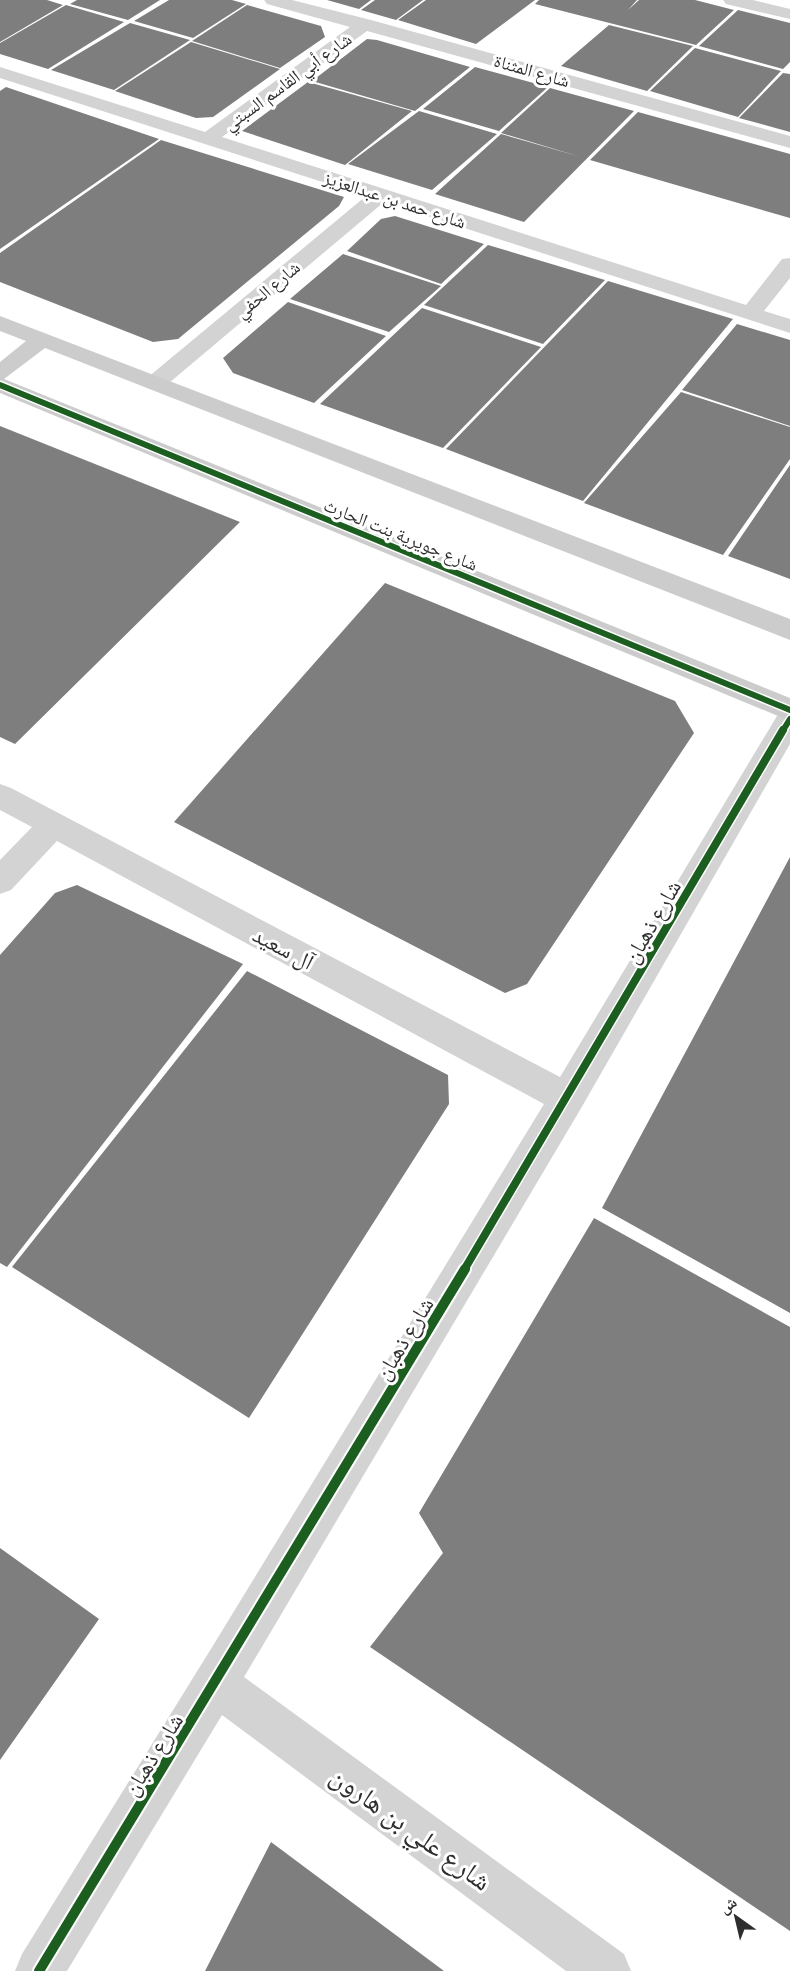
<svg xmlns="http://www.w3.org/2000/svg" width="790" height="1971" font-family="'Exo 2','Noto Naskh Arabic',sans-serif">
  <rect width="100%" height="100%" fill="#fff"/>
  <path fill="#7e7e7e" d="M0,0h47l16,5 -63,37z
    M77,0h83l-32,20 -58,-16z
    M169,0h63l14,4 -53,34 -59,-17z
    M327,0h44l-12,9z
    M375,0h48l-27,20 -35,-10z
    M426,0h109l-59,44 -78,-24z
    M539,0h98l-9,10 11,-10h56l39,10 -38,35 -161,-41z
    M66,5l58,17 -76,47 -48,-15v-11z
    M247,5l74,21 4,11 -45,31 -88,-27z
    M738,10l52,13v39l-7,7 -84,-23z
    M130,23l60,17 -76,50 -63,-20z
    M609,25l84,21 -46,45 -86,-25z
    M367,39l10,1 93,27 -55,44 -103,-30z
    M191,42l89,27 -67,48 -17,1 -81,-27z
    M695,48l86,23 -43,46 -88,-26z
    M475,67l73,20 -49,44 -76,-22z
    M783,73l7,1v58l-51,-14z
    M308,82l104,29 -67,54 -103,-34z
    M6,87l153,52 -159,110v-158z
    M550,88l84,23 -110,111 -89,-28 66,-60 80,23 -80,-24z
    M419,111l78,23 -65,56 -84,-26z
    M638,112l152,42v64l-200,-58z
    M161,140l183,57 -5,9 -161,133 -25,3 -153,-60v-29z
    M395,216l89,28 -43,40 -94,-33 34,-32z
    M488,245l117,35 -62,64 -119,-39z
    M343,254l98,32 -52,46 -99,-33z
    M608,281l125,38 -150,182 -137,-52z
    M288,302l98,34 -72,67 -81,-30 -10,-15z
    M422,308l119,39 -98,101 -123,-44z
    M737,324l53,16v86l-108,-36z
    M681,392l109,35v32l-67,96 -139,-52z
    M0,426l240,96 -225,222 -15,-7z
    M790,465v114l-62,-23z
    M385,583l290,118 19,32 -167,251 -22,9 -331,-171z
    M790,857v456l-188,-105z
    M77,885l166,79 -236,303 -7,-4v-308l55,-62z
    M247,971l201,104 1,29 -200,314 -237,-151z
    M594,1218l196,109v604l-420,-284 73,-94 -24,-40z
    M0,1548l99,71 -99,141z
    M271,1842l173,129h-239z"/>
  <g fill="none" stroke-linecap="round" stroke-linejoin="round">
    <path fill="#d3d3d3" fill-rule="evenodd" d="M264,0h28l79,20 419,116v12l-423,-117 -145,106 524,168 36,-46 8,-1v20l-26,33 26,8v14l-406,-131 -221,186 -8,2 -8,-2 -4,-5 4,-5 219,-182 -366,-118v-11l205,65 145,-105 -83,-23z
      M723,0h30l37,9v10l-64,-15z
      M790,708v36l-210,366 -336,567 380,277 7,17h-65l-344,-256 -155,256h-52l7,-17 192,-310 330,-540 -487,-263 -46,49 -11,4v-34l32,-33 -32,-17v-26l11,4 549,289 220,-366z"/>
    <path fill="#ccc" fill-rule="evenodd" d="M0,316l790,303v21l-745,-292 -41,31 786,319v23l-790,-328v-31l26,-21 -26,-10z"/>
    <g stroke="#fff" stroke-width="9">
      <path id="cycleway-far2" d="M0,385l790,325
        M782,732l8,-13"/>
    </g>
    <g stroke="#fff" stroke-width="11">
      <path id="cycleway-far1" d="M464,1270l319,-540"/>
    </g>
    <g stroke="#fff" stroke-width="14">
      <path id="cycleway" d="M39,1971l426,-702"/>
    </g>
    <use href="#cycleway-far2" stroke="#1b5e20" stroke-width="6"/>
    <use href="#cycleway-far1" stroke="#1b5e20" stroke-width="8"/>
    <use href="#cycleway" stroke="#1b5e20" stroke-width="10"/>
  </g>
  <g text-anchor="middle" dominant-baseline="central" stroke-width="6" stroke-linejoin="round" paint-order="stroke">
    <g font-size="18" fill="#2e2e2e" stroke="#fff">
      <text transform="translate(532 70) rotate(16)">شارع المثناة</text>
      <text transform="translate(287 81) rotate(-36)">شارع أبي القاسم السبتي</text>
      <text transform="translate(395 199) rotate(18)">شارع حمد بن عبدالعزيز</text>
      <text transform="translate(267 289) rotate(-40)">شارع الحفي</text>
      <text transform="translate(401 534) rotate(22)">شارع جويرية بنت الحارث</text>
    </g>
    <g font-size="22" fill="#2e2e2e" stroke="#fff">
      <text transform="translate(651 921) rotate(-60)">شارع ذهبان</text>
      <text transform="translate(284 947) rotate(28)">آل سعيد</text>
      <text transform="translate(403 1338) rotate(-59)">شارع ذهبان</text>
      <text transform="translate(152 1754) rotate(-58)">شارع ذهبان</text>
    </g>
    <g font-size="27" fill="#2e2e2e" stroke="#fff">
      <text transform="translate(412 1827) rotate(36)">شارع علي بن هارون</text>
    </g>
  </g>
  <g transform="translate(736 1917) rotate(326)" stroke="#ffffff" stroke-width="4.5" paint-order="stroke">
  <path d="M0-4.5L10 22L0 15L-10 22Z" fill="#2e2e2e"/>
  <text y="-9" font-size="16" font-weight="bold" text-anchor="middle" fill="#2e2e2e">ش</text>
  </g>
</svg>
